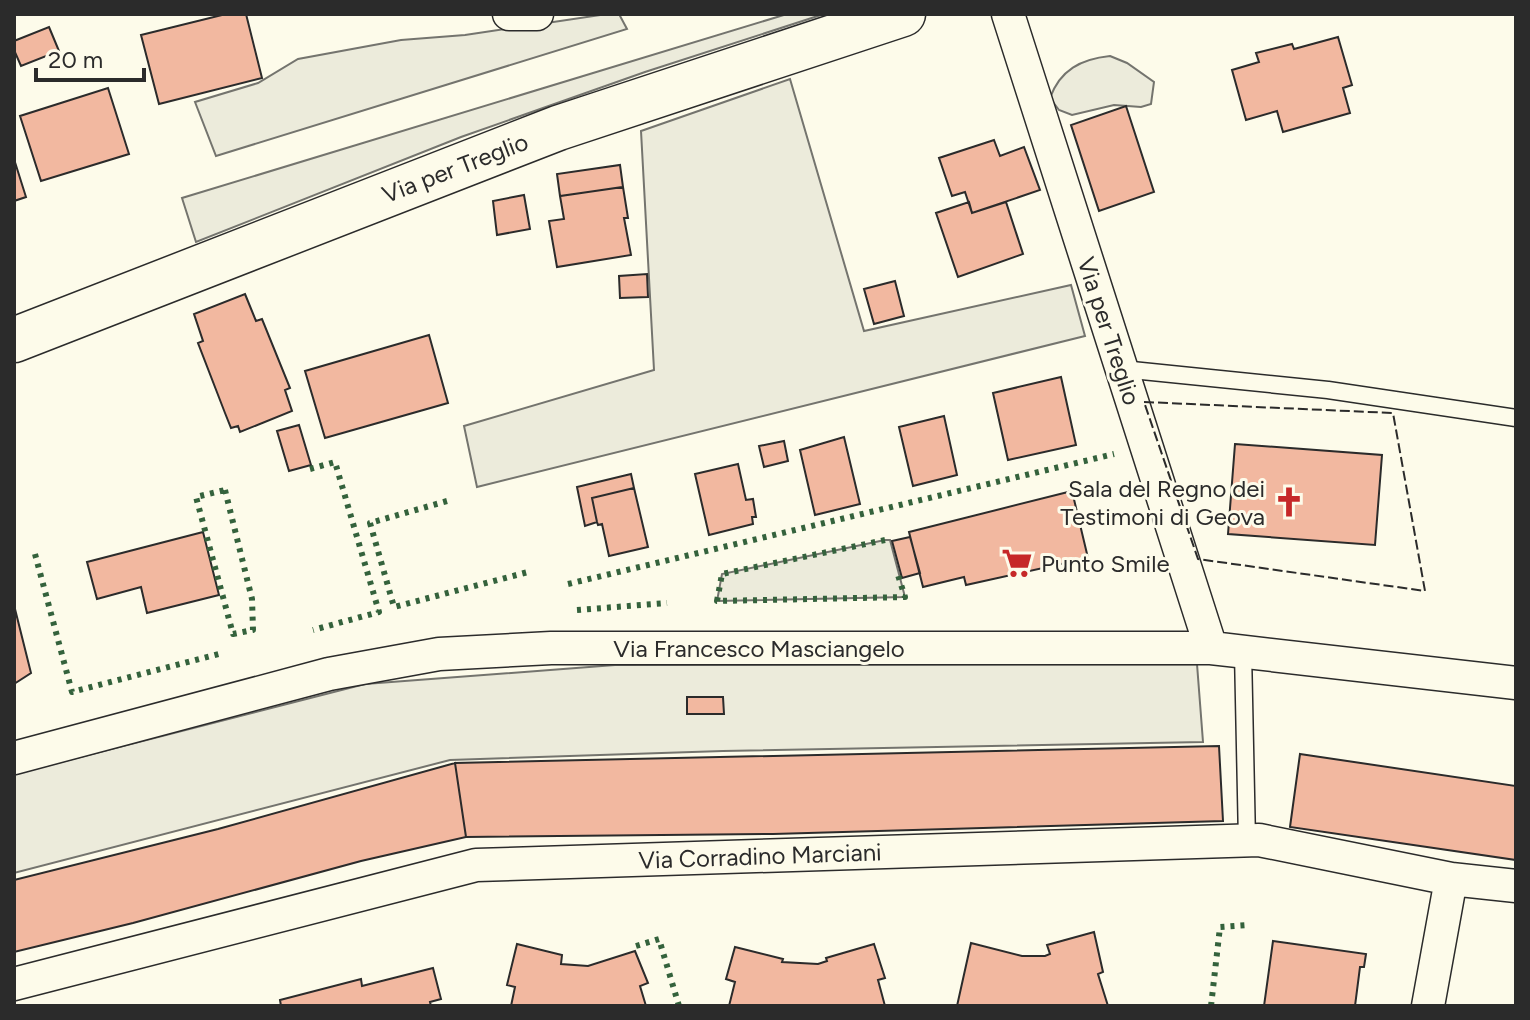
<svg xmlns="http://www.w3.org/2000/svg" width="1530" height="1020" font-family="Figtree,sans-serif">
  <rect width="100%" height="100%" fill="#fdfbea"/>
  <path fill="#ecebdb" stroke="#74746e" stroke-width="2" d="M607,14h12l8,15 -411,127 -21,-54 63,-19 40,-24 103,-19 64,-5z
    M787,14h37l-179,58 -184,65 -265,105 -14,-44z
    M1110,56l17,7 27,19 -3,22 -10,3 -27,-2 -42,10 -13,-5 -9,-12c10,-28 31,-39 60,-42z
    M790,79l74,252 207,-46 14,51 -608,151 -13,-61 190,-56 -13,-239z
    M885,540h5l15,57 -188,4 5,-27z
    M1197,664l6,78 -480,9 -273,9 -436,113v-99l351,-90 250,-19z"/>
  <path fill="#f2b8a0" stroke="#2b2b2b" stroke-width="2" d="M226,14h20l16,64 -103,26 -18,-69z
    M49,27l10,24 -38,15 -7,-16v-9z
    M1338,37l14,48 -9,3 7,25 -67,19 -6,-21 -31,9 -14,-50 27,-8 -3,-9 36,-9 2,5z
    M108,88l21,66 -88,27 -21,-65z
    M1126,106l28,86 -55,19 -28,-86z
    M994,140l6,16 24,-9 16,43 -68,23 -7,-21 -13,4 -13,-38z
    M14,159l12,38 -12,4z
    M620,165l3,22 -63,9 -3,-22z
    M623,187l5,31h-4l7,37 -74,12 -8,-46 15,-2 -4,-23z
    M524,195l6,34 -33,6 -4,-34z
    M969,202l3,11 34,-11 17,52 -65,23 -22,-64z
    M647,274l1,23 -28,1 -1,-22z
    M895,281l9,35 -30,8 -10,-35z
    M245,294l11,27 6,-2 28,69 -5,2 7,21 -52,21 -2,-6 -7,2 -6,-15 -27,-70 5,-2 -9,-27z
    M429,335l19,68 -123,35 -20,-67z
    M1061,377l15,68 -68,15 -15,-67z
    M944,416l13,59 -44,11 -14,-59z
    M299,425l12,40 -22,6 -12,-40z
    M844,437l16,67 -45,11 -15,-65z
    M784,441l4,20 -24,6 -5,-21z
    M1235,444l147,11 -7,90 -147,-11z
    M738,464l8,36 7,-1 3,18h-4l1,7 -44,11 -14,-61z
    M631,474l3,14 -42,10 5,24 -12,4 -8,-39z
    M634,488l14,59 -39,9 -7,-32 -4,1 -1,-3 -5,-24z
    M1072,491l16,67 -122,27 -2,-8 -41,10 -14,-55z
    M203,532l16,63 -72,18 -6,-26 -44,12 -10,-37z
    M910,537l10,36 -18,5 -10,-37z
    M14,605l17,68 -17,11z
    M687,697h36l1,17h-37z
    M1219,746l4,75 -450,13 -307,3 -11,-74z
    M1300,754l216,32v74l-226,-33z
    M455,763l11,74 -105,24 -228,62 -119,29v-72l204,-51z
    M1094,932l9,40 -5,2 10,32h-151l14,-63 51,13h23l5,-2 -3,-9z
    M1273,941l93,13 -2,13h-4l-5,39h-91z
    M517,944l45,11 -1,9 27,2 47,-15 13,32 -8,3 6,20h-135l4,-19 -8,-2z
    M874,944l11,34 -7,2 7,26h-156l6,-24 -9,-3 9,-32 48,12 -1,3 36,2 9,-3 -1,-3z
    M433,968l8,31 -11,3 1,4h-150l-1,-6 81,-21 1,7z"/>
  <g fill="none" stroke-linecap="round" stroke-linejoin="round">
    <g stroke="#2b2b2b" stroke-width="19">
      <path id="lane" d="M1122,369l206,21 188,28
        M1243,652l4,189"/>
    </g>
    <g stroke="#2b2b2b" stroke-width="35">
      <path id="street" d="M509,14h28
        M1008,14l203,634
        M14,758l315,-84 110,-20 112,-6h660l305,35
        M14,984l462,-119 783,-25 192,39 65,7
        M1428,1006l23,-127"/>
    </g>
    <g stroke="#2b2b2b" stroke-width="47">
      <path id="secondary" d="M14,340l544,-212 345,-114"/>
    </g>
    <use href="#lane" stroke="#fdfbea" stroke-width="16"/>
    <use href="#street" stroke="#fdfbea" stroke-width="32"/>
    <use href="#secondary" stroke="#fdfbea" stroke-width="44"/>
    <path stroke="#34623c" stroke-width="6" stroke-dasharray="4 6" stroke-linecap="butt" d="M310,469l25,-7 44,150 -66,18
      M225,490l27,109 1,31 -20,4 -37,-137z
      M447,501l-77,22 24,84 134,-35
      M885,540l-163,34 -5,27 188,-4 -8,-25
      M35,554l37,138 151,-39
      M568,584l546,-130
      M577,610l90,-7
      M636,946l23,-7 20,67
      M1211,1006l9,-79 28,-2"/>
    <path stroke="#2b2b2b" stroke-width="2" stroke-dasharray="10 4" stroke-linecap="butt" d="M1144,402l249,11 32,178 -227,-32z"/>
  </g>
  <defs>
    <g id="church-bare" transform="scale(2.4)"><path d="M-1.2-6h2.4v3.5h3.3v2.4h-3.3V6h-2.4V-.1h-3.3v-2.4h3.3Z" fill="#c62828" stroke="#fdfbea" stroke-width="2.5" paint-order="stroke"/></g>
    <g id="supermarket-bare" transform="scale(2.4)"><path d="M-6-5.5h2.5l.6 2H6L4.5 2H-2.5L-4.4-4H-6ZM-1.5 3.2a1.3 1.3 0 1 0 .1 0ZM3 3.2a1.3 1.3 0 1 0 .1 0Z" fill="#c62828" stroke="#fdfbea" stroke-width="2.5" paint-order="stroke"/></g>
  </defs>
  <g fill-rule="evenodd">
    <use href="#church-bare" x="1289" y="502"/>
    <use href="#supermarket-bare" x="1017" y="563"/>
  </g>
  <g text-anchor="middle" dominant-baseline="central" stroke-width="6" stroke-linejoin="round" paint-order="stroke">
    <g font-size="24" fill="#2b2b2b" stroke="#fdfbea">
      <text transform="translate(455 168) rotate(-21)">Via per Treglio</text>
      <text transform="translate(1109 331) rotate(72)">Via per Treglio</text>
      <text x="759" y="648">Via Francesco Masciangelo</text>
      <text transform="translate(760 856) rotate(-2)">Via Corradino Marciani</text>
    </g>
    <g font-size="24" fill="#2b2b2b" stroke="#fdfbea" text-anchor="end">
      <text x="1265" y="488">Sala del Regno dei<tspan x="1265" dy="28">Testimoni di Geova</tspan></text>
      <text x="1041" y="563" text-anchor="start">Punto Smile</text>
    </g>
  </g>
  <rect width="1530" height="1020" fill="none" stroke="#2b2b2b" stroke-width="32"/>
  <path d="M36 68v12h108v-12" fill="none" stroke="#2b2b2b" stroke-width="4"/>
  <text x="48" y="68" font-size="24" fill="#2b2b2b" stroke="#fdfbea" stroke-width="6" paint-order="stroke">20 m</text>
</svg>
